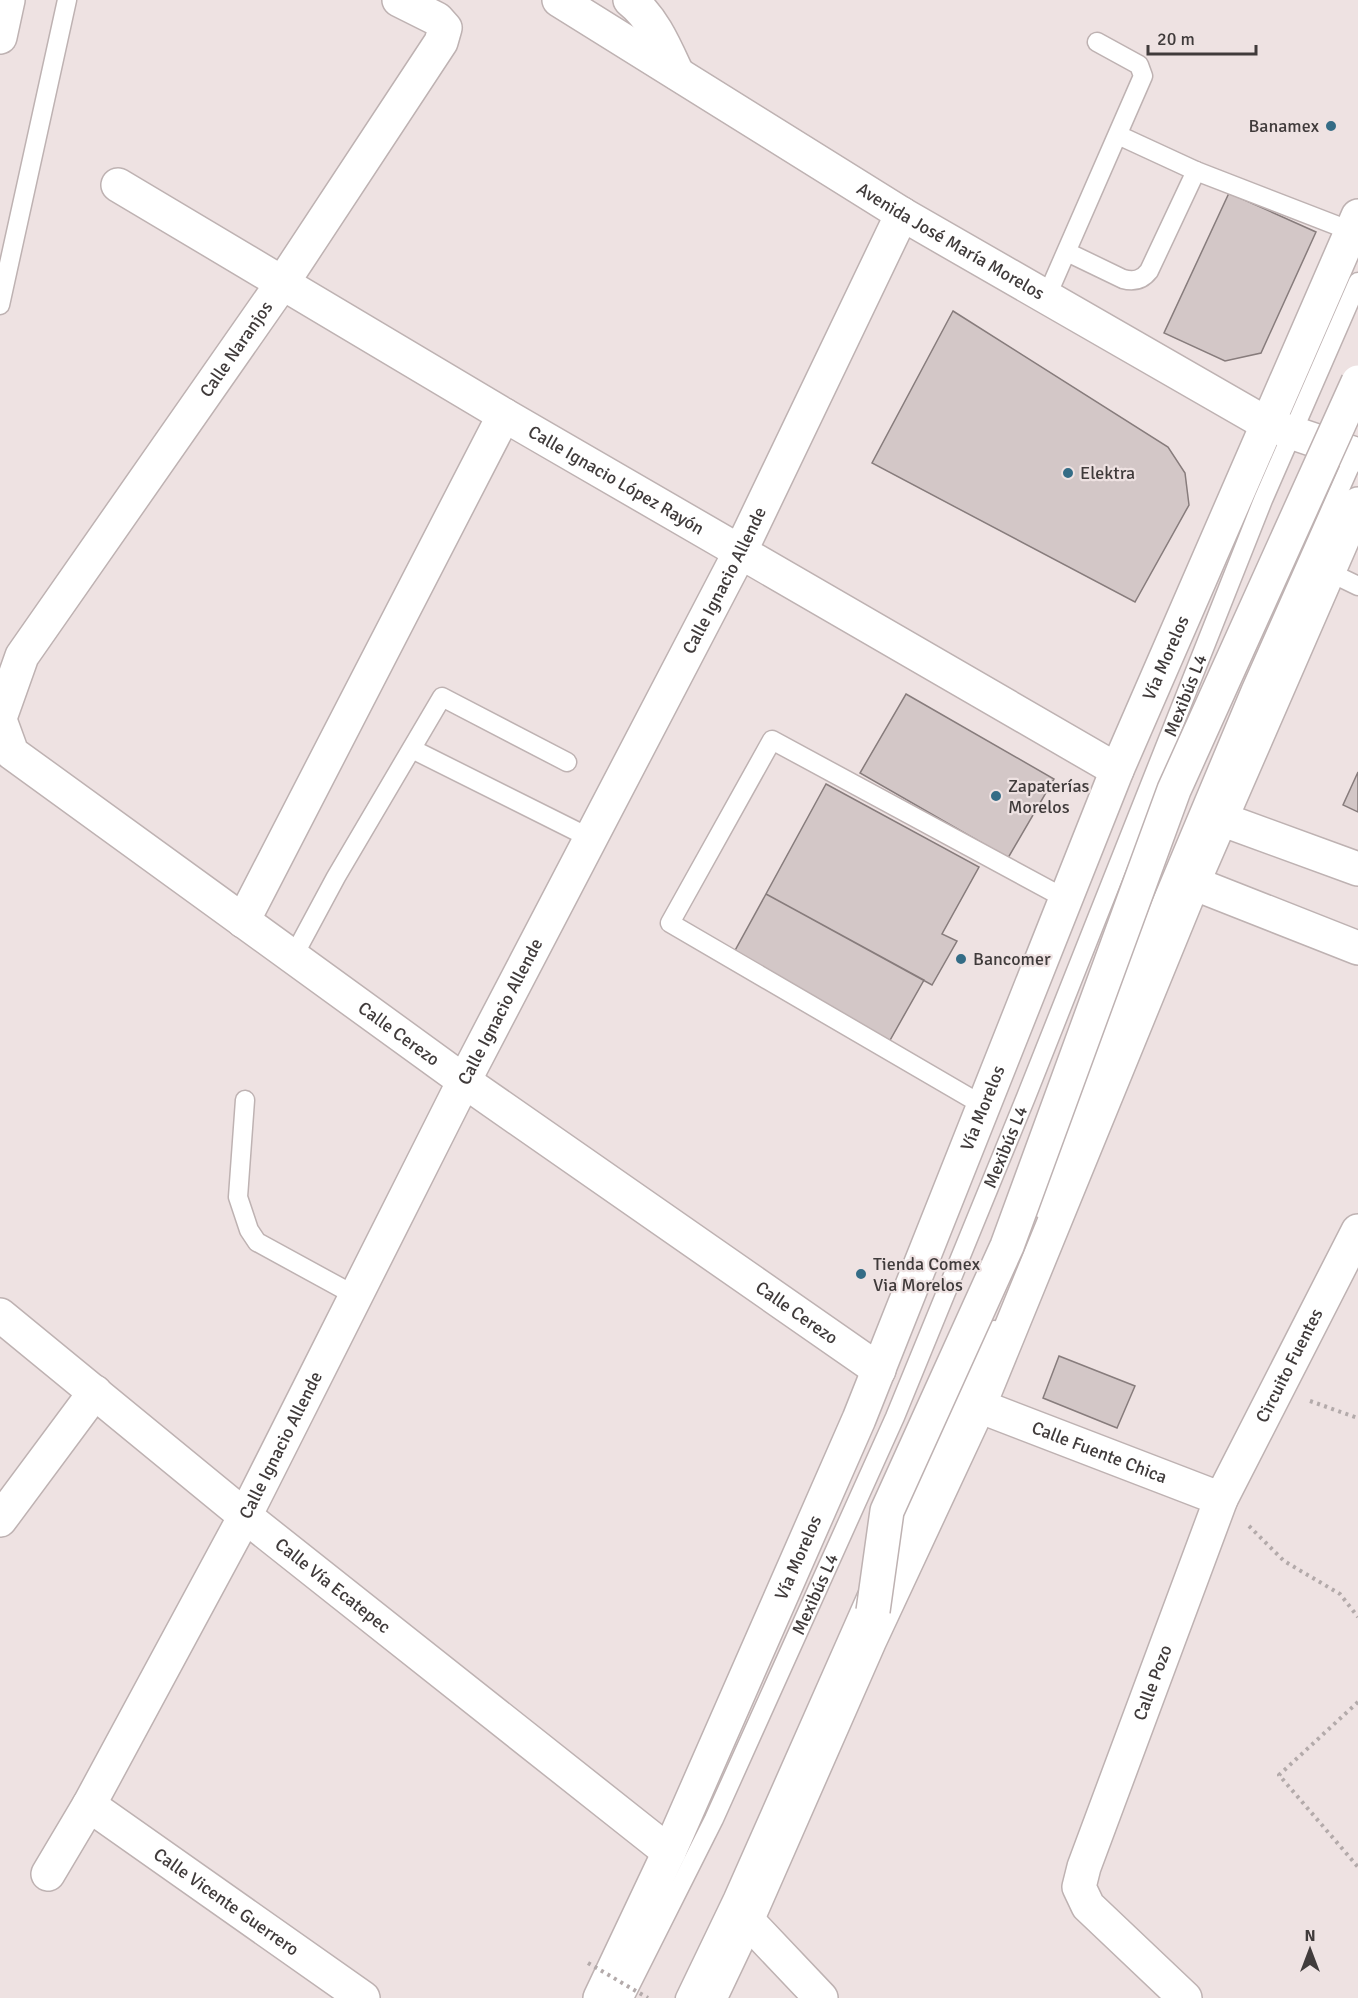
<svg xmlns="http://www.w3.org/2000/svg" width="1358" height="1998" font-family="Signika,sans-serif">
  <rect width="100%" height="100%" fill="#eee2e2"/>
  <path fill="#d3c7c7" stroke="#877c7c" stroke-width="1.5" d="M1229,193l87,39 -55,121 -36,8 -61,-28z
    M953,311l215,136 17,26 4,32 -54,97 -263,-139z
    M906,694l148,85 -46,79 -148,-85z
    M1358,772v40l-15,-7z
    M826,784l153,83 -37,67 15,7 -25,44 -166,-91z
    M766,894l158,86 -35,62 -157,-86z
    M1059,1356l76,30 -18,42 -74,-30z"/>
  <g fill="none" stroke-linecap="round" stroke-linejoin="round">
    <g stroke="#beb2b2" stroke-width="21">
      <g id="service">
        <path d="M1196,171l155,60"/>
        <path d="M1067,252l56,27c11,3 19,1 26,-8l47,-100 -78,-36"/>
        <path d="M1046,298l97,-222 -4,-11 -42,-23"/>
        <path d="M0,305l67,-305"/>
        <path d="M1329,572l29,14"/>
        <path d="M412,749l178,89"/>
        <path d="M293,957l43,-80 106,-180 125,65"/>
        <path d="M245,1100l-7,97 11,33 8,12 99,54"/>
        <path d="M984,1106l-314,-183 102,-183 294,159"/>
        <path d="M1042,1209l118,-303 91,-217 107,-241"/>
        <path d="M892,1540l102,-210"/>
        <path id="s1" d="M624,1998l90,-179 181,-402 131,-320 237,-597 95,-218"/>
        <path d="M685,1998l48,-100 134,-303"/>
      </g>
    </g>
    <g stroke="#beb2b2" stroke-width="36">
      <g id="minor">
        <path d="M630,0c23,18 35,47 47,73"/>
        <path id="s2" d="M118,185l386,230 613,355"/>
        <path id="s3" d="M0,718l22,-62 261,-374 158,-240 4,-14 -8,-9 -38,-19"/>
        <path id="s4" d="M0,720l12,33 452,328 415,289"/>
        <path d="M1221,819l137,50"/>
        <path d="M1193,883l165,65"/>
        <path d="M243,921l261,-506"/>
        <path id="s5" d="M979,1406l242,93"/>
        <path d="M0,1520l95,-128"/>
        <path id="s6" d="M89,1805l274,193"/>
        <path id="s7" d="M48,1874l41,-69 156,-289 219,-435 276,-529 162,-338"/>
        <path id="s8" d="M1185,1998l-97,-92 -9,-19 5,-20 137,-368 137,-268"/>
      </g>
    </g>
    <g stroke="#beb2b2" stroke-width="36">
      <g id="secondary">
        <path id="s9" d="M559,0l343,214 365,210 91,31"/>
        <path id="s10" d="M0,1315l245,201 424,336"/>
        <path d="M747,1920l74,78"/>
      </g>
    </g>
    <g stroke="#beb2b2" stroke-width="36">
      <g id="primary">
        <path id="s11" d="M600,1998l69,-146 190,-433 258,-649 241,-554"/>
        <path d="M710,1998l37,-78 122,-278 110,-236 214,-523 165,-379"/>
      </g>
    </g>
    <g stroke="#beb2b2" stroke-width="36">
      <path id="motorway" d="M0,37l8,-37"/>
    </g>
    <path stroke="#b3aaaa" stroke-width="4" stroke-dasharray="3 4.5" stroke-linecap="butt" d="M1310,1401l48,17
      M1249,1526l35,35 56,33 18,23
      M1358,1702l-79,73 79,92"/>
    <use href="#service" stroke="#fff" stroke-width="18"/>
    <use href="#minor" stroke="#fff" stroke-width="33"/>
    <use href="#secondary" stroke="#fff" stroke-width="33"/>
    <use href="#primary" stroke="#fff" stroke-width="33"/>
    <use href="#motorway" stroke="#fff" stroke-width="33"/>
    <g stroke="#beb2b2" stroke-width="36" stroke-linecap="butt">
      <path id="primary-bridge" d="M873,1611l14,-100 120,-265 167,-456 184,-408"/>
    </g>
    <path stroke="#b3aaaa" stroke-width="4" stroke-dasharray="3 4.5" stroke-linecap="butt" d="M588,1963l60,35"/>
    <use href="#primary-bridge" stroke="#fff" stroke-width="33"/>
  </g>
  <g fill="#346c86" stroke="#eee2e2" stroke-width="2">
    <circle cx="1331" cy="126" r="6"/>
    <circle cx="1068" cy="473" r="6"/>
    <circle cx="996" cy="796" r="6"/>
    <circle cx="961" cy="959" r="6"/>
    <circle cx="861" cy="1274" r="6"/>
  </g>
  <g text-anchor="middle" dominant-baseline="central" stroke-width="4.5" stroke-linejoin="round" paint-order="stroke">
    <g font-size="18" fill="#403b3b" stroke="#eee2e2" text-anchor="start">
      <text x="1319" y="126" text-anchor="end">Banamex</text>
      <text x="1080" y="473">Elektra</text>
      <text x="1008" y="786">Zapaterías<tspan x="1008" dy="21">Morelos</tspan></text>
      <text x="973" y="959">Bancomer</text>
      <text x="873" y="1264">Tienda Comex<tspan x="873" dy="21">Via Morelos</tspan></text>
    </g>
    <g font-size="18" fill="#403b3b" stroke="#eee2e2">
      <text stroke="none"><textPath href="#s9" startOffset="460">Avenida José María Morelos</textPath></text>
      <text stroke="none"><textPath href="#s3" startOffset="440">Calle Naranjos</textPath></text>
      <text stroke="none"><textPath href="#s2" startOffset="579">Calle Ignacio López Rayón</textPath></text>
      <text stroke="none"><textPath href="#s7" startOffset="1460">Calle Ignacio Allende</textPath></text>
      <text stroke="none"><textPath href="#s11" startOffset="1455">Vía Morelos</textPath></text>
      <text stroke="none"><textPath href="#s1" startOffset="1419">Mexibús L4</textPath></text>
      <text stroke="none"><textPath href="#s7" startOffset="974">Calle Ignacio Allende</textPath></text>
      <text stroke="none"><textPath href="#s4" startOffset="513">Calle Cerezo</textPath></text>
      <text stroke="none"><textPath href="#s11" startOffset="969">Vía Morelos</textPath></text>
      <text stroke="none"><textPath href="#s1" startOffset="933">Mexibús L4</textPath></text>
      <text stroke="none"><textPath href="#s4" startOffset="999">Calle Cerezo</textPath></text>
      <text stroke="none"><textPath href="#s8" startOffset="718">Circuito Fuentes</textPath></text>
      <text stroke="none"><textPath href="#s7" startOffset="488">Calle Ignacio Allende</textPath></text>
      <text stroke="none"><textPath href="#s5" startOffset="129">Calle Fuente Chica</textPath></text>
      <text stroke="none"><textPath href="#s11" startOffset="483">Vía Morelos</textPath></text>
      <text stroke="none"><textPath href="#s10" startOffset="429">Calle Vía Ecatepec</textPath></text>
      <text stroke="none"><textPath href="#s1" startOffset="447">Mexibús L4</textPath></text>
      <text stroke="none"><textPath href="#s8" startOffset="372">Calle Pozo</textPath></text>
      <text stroke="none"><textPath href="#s6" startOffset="168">Calle Vicente Guerrero</textPath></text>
    </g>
  </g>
  <g transform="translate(1310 1950)" stroke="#eee2e2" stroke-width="4.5" paint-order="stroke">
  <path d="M0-4.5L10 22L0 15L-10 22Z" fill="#403b3b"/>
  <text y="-9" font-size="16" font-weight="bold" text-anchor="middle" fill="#403b3b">N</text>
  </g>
  <path d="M1148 45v9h108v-9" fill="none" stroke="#403b3b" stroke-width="3"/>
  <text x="1157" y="45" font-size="18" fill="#403b3b" stroke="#eee2e2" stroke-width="4.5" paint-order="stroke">20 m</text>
</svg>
